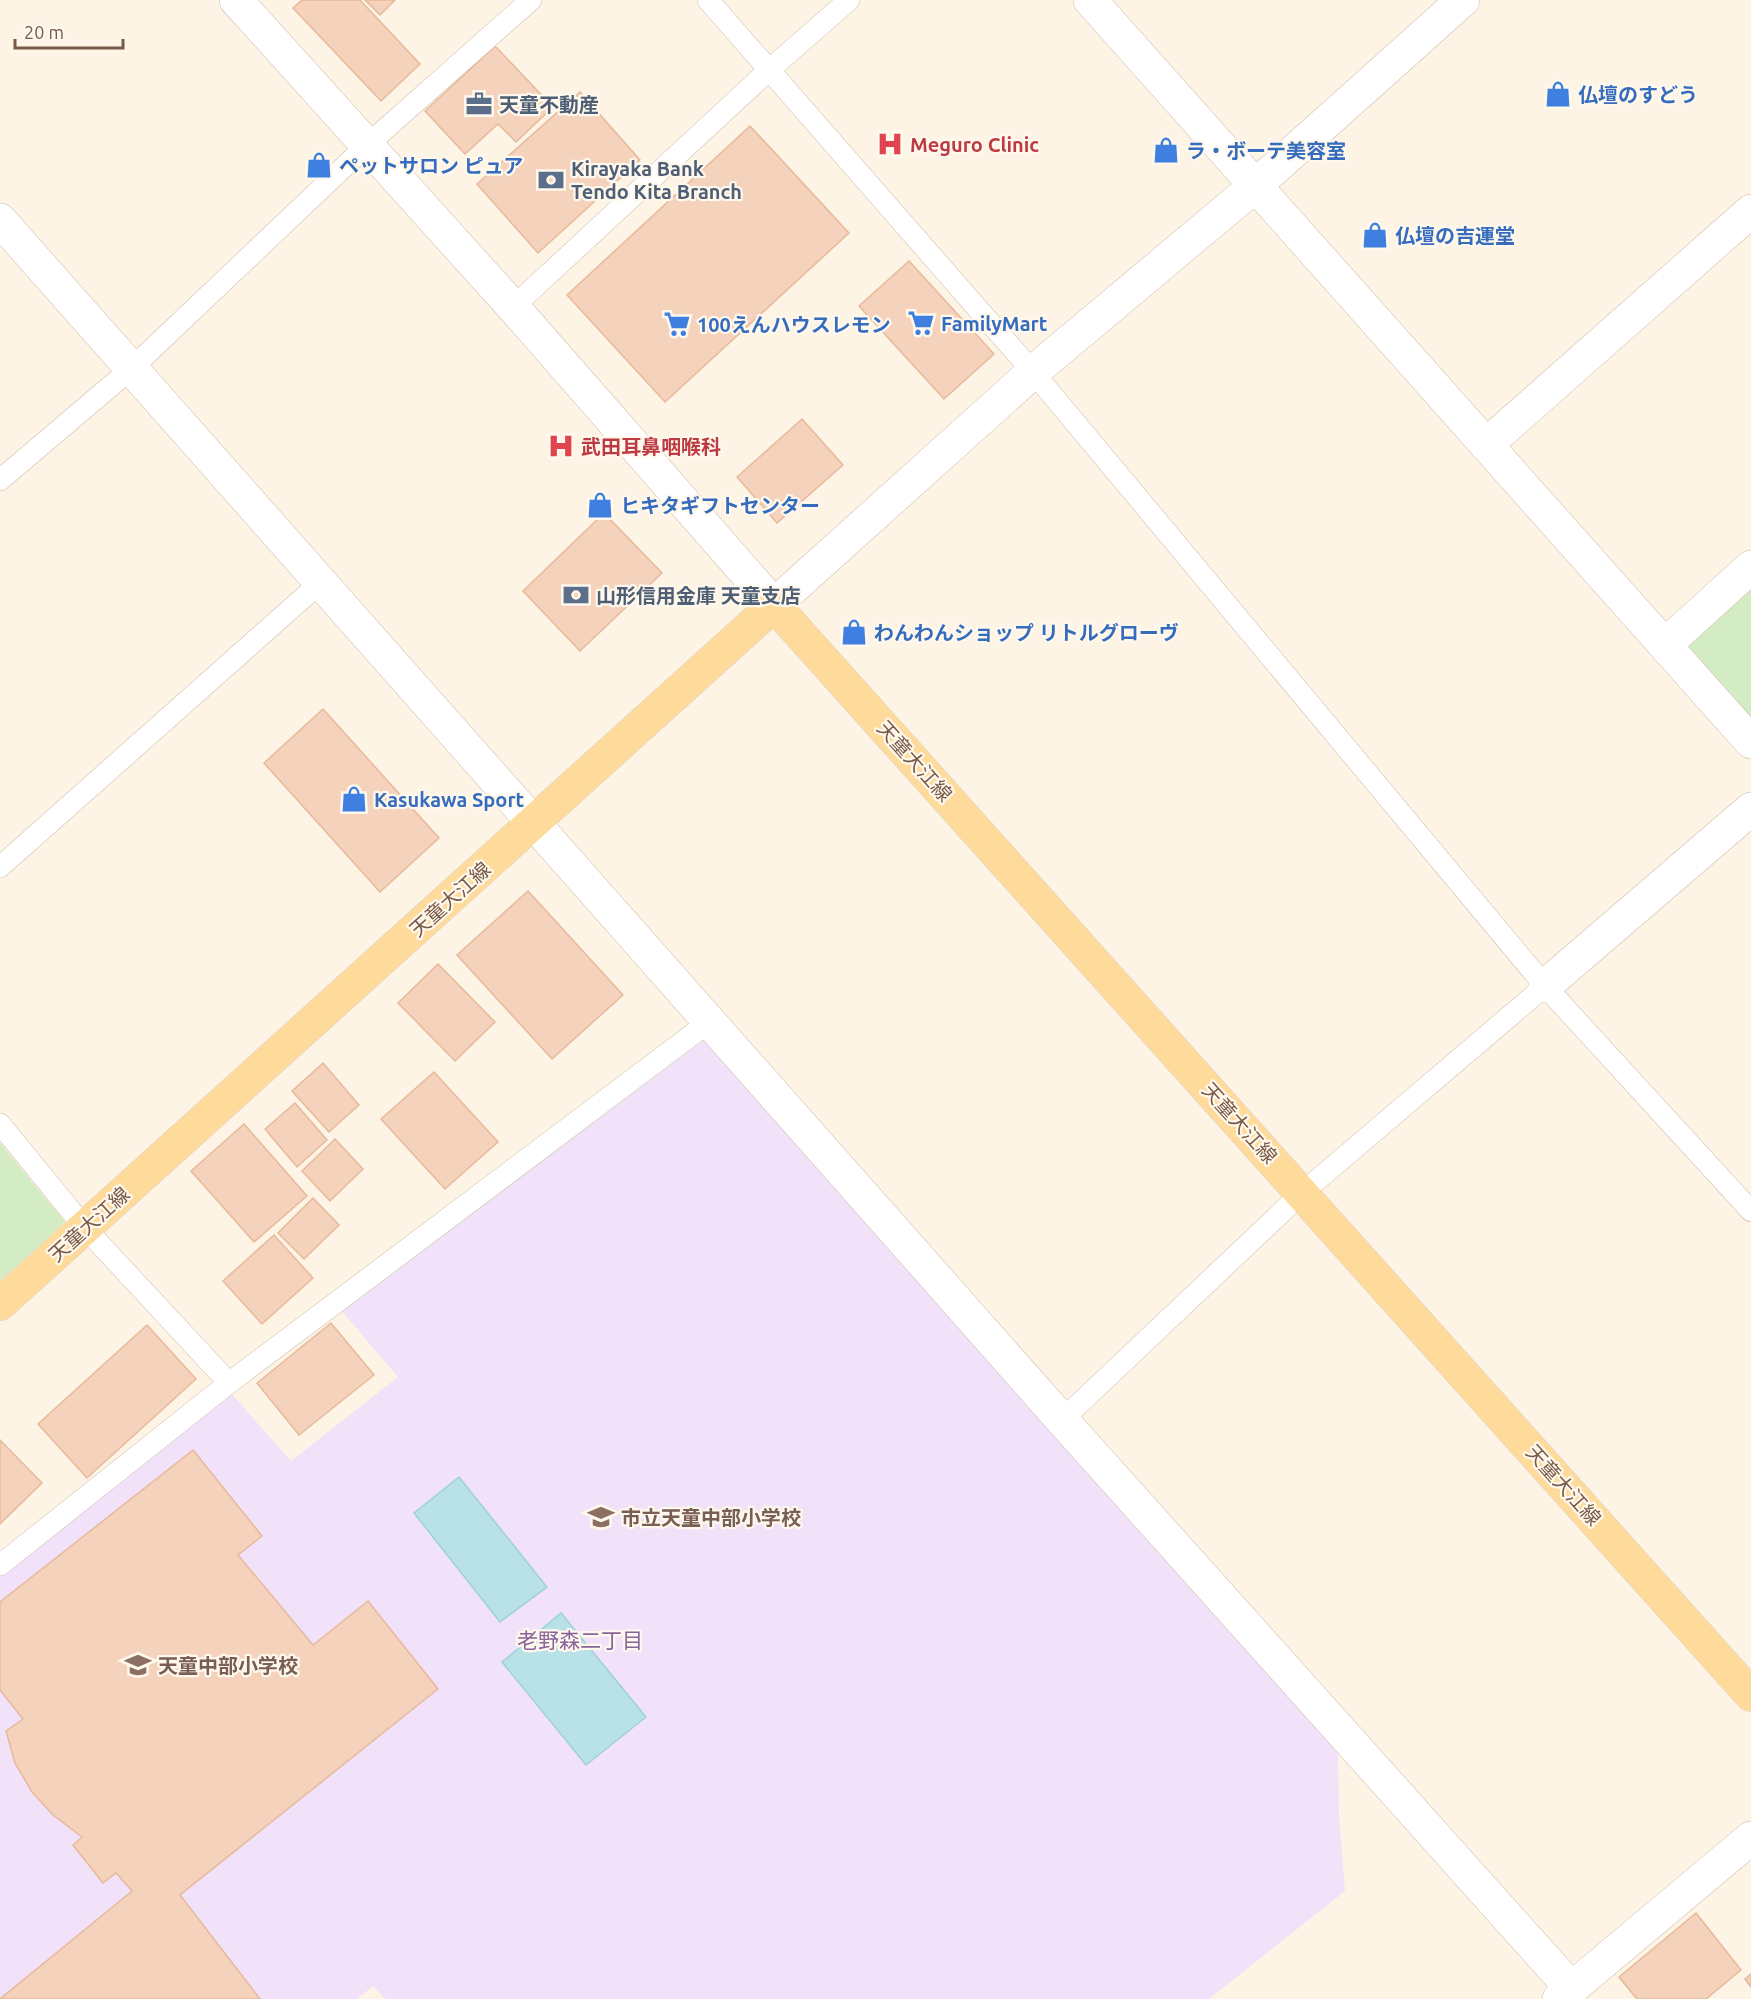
<svg xmlns="http://www.w3.org/2000/svg" width="1751" height="1999" font-family="Ubuntu,'Noto Sans JP',sans-serif">
  <rect width="100%" height="100%" fill="#fdf4e5"/>
  <path fill="#f1e2fa" d="M708,1033l630,720 1,64 6,74 -136,108h-824l-12,-13 -16,13h-357v-426l230,-181 61,69 107,-84 -58,-68z"/>
  <path fill="#d3ecc3" d="M1751,575v158l-77,-89z
    M0,1143l65,79 -65,59z"/>
  <path fill="#b8e1e8" stroke="#9ed1da" stroke-width="1.5" d="M459,1477l88,110 -47,35 -86,-109z
    M561,1613l85,104 -60,48 -84,-103z"/>
  <path fill="#f4d2bb" stroke="#e7b99b" stroke-width="1.5" d="M302,0h58l60,64 -39,37 -88,-93z
    M365,0h30l-15,15z
    M495,46l58,61 -37,35 -18,-18 -33,30 -40,-43z
    M580,92l60,68 -102,93 -61,-69z
    M750,126l99,107 -184,169 -98,-107z
    M909,261l85,93 -50,45 -85,-93z
    M802,419l41,46 -66,58 -40,-46z
    M604,513l58,60 -82,78 -57,-60z
    M323,709l116,129 -59,54 -116,-129z
    M528,891l95,104 -71,64 -95,-104z
    M438,964l57,58 -40,39 -57,-58z
    M323,1063l36,42 -30,27 -37,-41z
    M434,1072l64,70 -53,47 -64,-70z
    M295,1103l32,37 -30,27 -32,-38z
    M244,1124l63,72 -53,46 -63,-71z
    M335,1139l28,30 -33,32 -28,-30z
    M313,1198l26,27 -35,34 -26,-26z
    M274,1235l39,43 -51,46 -39,-43z
    M331,1323l43,52 -75,60 -42,-52z
    M147,1325l49,54 -109,99 -49,-54z
    M0,1440l42,43 -42,41z
    M193,1450l69,86 -24,19 75,90 55,-44 70,88 -258,206 80,104h-260l132,-108 -16,-18 -13,10 -30,-38 9,-8 -29,-22 -21,-23 -17,-29 -9,-32 17,-12 -23,-29v-88z
    M1696,1913l45,57 -35,29h-69l-18,-22z
    M1751,1974v13l-6,-8z"/>
  <g fill="none" stroke-linecap="round" stroke-linejoin="round">
    <g stroke="#d0bbab" stroke-width="22">
      <path id="service" d="M708,0l325,372 512,614 206,225
        M513,307l255,-236 81,-71
        M0,480l132,-112 234,-222 165,-146
        M0,867l321,-285
        M0,1124l85,104 144,155
        M1062,1420l240,-227 243,-207
        M0,1565l229,-182 480,-361"/>
    </g>
    <g stroke="#d0bbab" stroke-width="34">
      <path id="minor" d="M1090,0l661,742
        M0,220l1062,1200 510,569
        M1486,445l265,-234
        M1665,645l86,-78
        M1545,986l206,-177
        M1559,1999l192,-161"/>
    </g>
    <g stroke="#d0bbab" stroke-width="34">
      <path id="tertiary" d="M236,0l277,307 261,298 259,-233 222,-186 208,-186"/>
    </g>
    <g stroke="#dcd4d0" stroke-width="34">
      <path id="primary" d="M0,1304l774,-699 977,1090"/>
    </g>
    <use href="#service" stroke="#fff" stroke-width="21"/>
    <use href="#minor" stroke="#fff" stroke-width="33"/>
    <use href="#tertiary" stroke="#fff" stroke-width="33"/>
    <use href="#primary" stroke="#feda9b" stroke-width="33"/>
  </g>
  <defs>
    <g id="shop-bare" transform="scale(2.07)"><path d="M-5-2.5h2.3a2.7 3.5 0 0 1 5.4 0H5L5.5 6h-11ZM-1.5-2.5h3a1.5 2.3 0 0 0-3 0Z" fill="#3f7fe0" stroke="#fff8ec" stroke-width="2.5" paint-order="stroke"/></g>
    <g id="office-bare" transform="scale(2.07)"><path d="M-6-3h4V-5.5h4V-3h4V5H-6ZM-1-4.5V-3h2v-1.5ZM-6 0V1H6V0Z" fill="#5c6f8a" stroke="#fff8ec" stroke-width="2.5" paint-order="stroke"/></g>
    <g id="hospital-bare" transform="scale(2.07)"><path d="M-5-5h3v3.5h4V-5h3V5h-3V1.5h-4V5h-3Z" fill="#e0444e" stroke="#fff8ec" stroke-width="2.5" paint-order="stroke"/></g>
    <g id="bank-bare" transform="scale(2.07)"><path d="M-6-4H6V4H-6ZM0-2.3a2.3 2.3 0 1 0 0 4.6a2.3 2.3 0 1 0 0-4.6Z" fill="#5c6f8a" stroke="#fff8ec" stroke-width="2.5" paint-order="stroke"/></g>
    <g id="supermarket-bare" transform="scale(2.07)"><path d="M-6-5.5h2.5l.6 2H6L4.5 2H-2.5L-4.4-4H-6ZM-1.5 3.2a1.3 1.3 0 1 0 .1 0ZM3 3.2a1.3 1.3 0 1 0 .1 0Z" fill="#3f7fe0" stroke="#fff8ec" stroke-width="2.5" paint-order="stroke"/></g>
    <g id="school-bare" transform="scale(2.07)"><path d="M0-5L7-2L0 1L-7-2ZM-4 1L0 2.5L4 1V4Q0 6-4 4Z" fill="#8d6e63" stroke="#fff8ec" stroke-width="2.5" paint-order="stroke"/></g>
  </defs>
  <g fill-rule="evenodd">
    <use href="#shop-bare" x="1558" y="94"/>
    <use href="#office-bare" x="479" y="104"/>
    <use href="#hospital-bare" x="890" y="144"/>
    <use href="#shop-bare" x="1166" y="150"/>
    <use href="#shop-bare" x="319" y="165"/>
    <use href="#bank-bare" x="551" y="180"/>
    <use href="#shop-bare" x="1375" y="235"/>
    <use href="#supermarket-bare" x="921" y="323"/>
    <use href="#supermarket-bare" x="677" y="324"/>
    <use href="#hospital-bare" x="561" y="446"/>
    <use href="#shop-bare" x="600" y="505"/>
    <use href="#bank-bare" x="576" y="595"/>
    <use href="#shop-bare" x="854" y="632"/>
    <use href="#shop-bare" x="354" y="799"/>
    <use href="#school-bare" x="601" y="1517"/>
    <use href="#school-bare" x="138" y="1665"/>
  </g>
  <g text-anchor="middle" dominant-baseline="central" stroke-width="4.5" stroke-linejoin="round" paint-order="stroke">
    <g font-size="20" font-weight="bold" fill="#366cbe" stroke="#fff8ec" text-anchor="start">
      <text x="1578" y="94">仏壇のすどう</text>
      <text x="1186" y="150">ラ・ボーテ美容室</text>
      <text x="339" y="165">ペットサロン ピュア</text>
      <text x="1395" y="235">仏壇の吉運堂</text>
      <text x="941" y="323">FamilyMart</text>
      <text x="697" y="324">100えんハウスレモン</text>
      <text x="620" y="505">ヒキタギフトセンター</text>
      <text x="874" y="632">わんわんショップ リトルグローヴ</text>
      <text x="374" y="799">Kasukawa Sport</text>
    </g>
    <g font-size="20" font-weight="bold" fill="#4e5e75" stroke="#fff8ec" text-anchor="start">
      <text x="499" y="104">天童不動産</text>
      <text x="571" y="168">Kirayaka Bank<tspan x="571" dy="23">Tendo Kita Branch</tspan></text>
      <text x="596" y="595">山形信用金庫 天童支店</text>
    </g>
    <g font-size="20" font-weight="bold" fill="#be3a42" stroke="#fff8ec" text-anchor="start">
      <text x="910" y="144">Meguro Clinic</text>
      <text x="581" y="446">武田耳鼻咽喉科</text>
    </g>
    <g font-size="20" fill="#785a49" stroke="#fff8ec">
      <text transform="translate(915 761) rotate(48)">天童大江線</text>
      <text transform="translate(450 899) rotate(-42)">天童大江線</text>
      <text transform="translate(1240 1123) rotate(48)">天童大江線</text>
      <text transform="translate(89 1224) rotate(-42)">天童大江線</text>
      <text transform="translate(1564 1485) rotate(48)">天童大江線</text>
    </g>
    <g font-size="20" font-weight="bold" fill="#785e54" stroke="#fff8ec" text-anchor="start">
      <text x="621" y="1517">市立天童中部小学校</text>
      <text x="158" y="1665">天童中部小学校</text>
    </g>
    <g font-size="21" fill="#89649b" stroke="#fff8ec">
      <text x="580" y="1640">老野森二丁目</text>
    </g>
  </g>
  <path d="M15 39v9h108v-9" fill="none" stroke="#785a49" stroke-width="3"/>
  <text x="24" y="39" font-size="18" fill="#785a49" stroke="#fff8ec" stroke-width="4.5" paint-order="stroke">20 m</text>
</svg>
